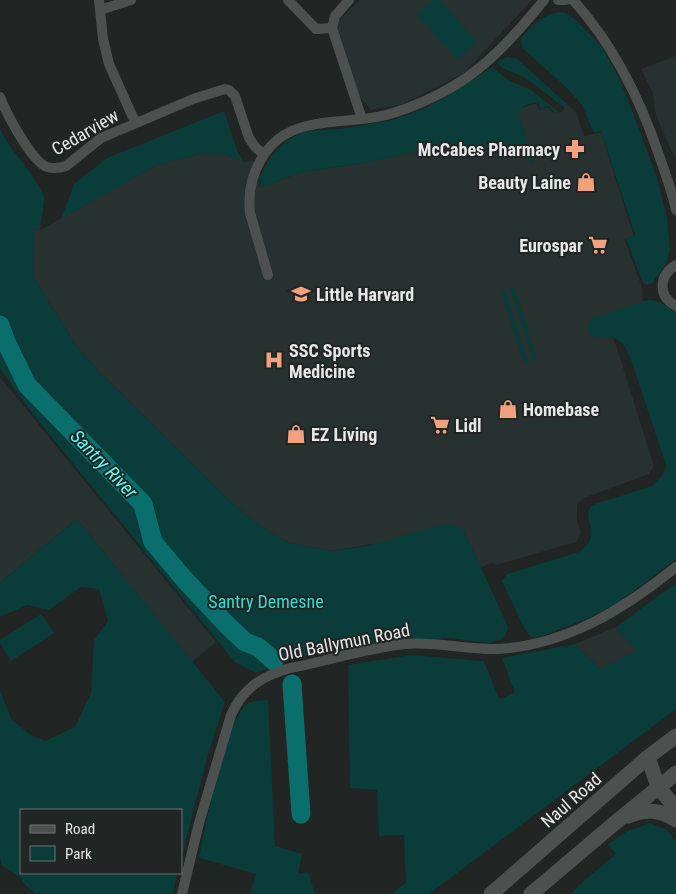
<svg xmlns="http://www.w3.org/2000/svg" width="676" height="894" font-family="'Roboto Condensed',sans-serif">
  <rect width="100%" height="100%" fill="#212524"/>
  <path fill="#263130" d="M360,0h172l-68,73 -61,31 -32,6 -10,-11 -24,-66v-11z
    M676,56v105l-16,-36 -5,-13 -2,-19 -12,-24z
    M537,103l2,7 8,-3 7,7 8,-2 5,-8 9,8 8,24 17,-4 33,104 -9,3 17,49 1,17 -39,11 13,32 37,118 -5,8 -65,24 -7,7v15l4,13 -5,9 -80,23 -3,-2 -12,4 -19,-38 -130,22 -43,-8 -29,-17 -31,-26 -129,-127 -25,-29 -42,-68 1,-47 6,1 115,-64 44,-12h26l19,8 9,-1 7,27 42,-16 62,-9 65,-15 29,1 40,-3 36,18 -17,-52 4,-4z
    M0,377l216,265 -24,20 -115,-143 -77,64z
    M616,627l21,24 -37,18 -25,-25z"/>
  <path fill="#0a3c3a" d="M433,0h6l38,42 -19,18 -42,-46z
    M558,12l8,1 9,6 26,27 17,30 12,29 28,76 9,37 3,33 -5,14 -13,18 -6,2 -3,-2 -17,-44 9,-4 -34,-104 -7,2 -12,-28 -15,-17 -45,-40 -1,-9c9,-13 21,-23 37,-27z
    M506,57l11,2 50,45 -2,4 -41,-31 -22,-9 -5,-6z
    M492,67l16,13 23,10 28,22 -4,1 -7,-7 -8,3 -1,-6c-7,-1 -17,3 -21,9l16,52 -36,-18 -40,3 -28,-1 -66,15 -62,9 -42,16 1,-7 -2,-3 13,-23 17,-16 17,-8 35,-2 51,-9 31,-11 25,-13z
    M224,111l13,39 7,12 -19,-8h-26l-44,12 -94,53 13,-35 33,-26z
    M0,128c7,20 42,54 44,70 0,10 -3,22 -4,32l-6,-1 -1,47 42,68 25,29 129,127 31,26 29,17 43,8 35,-5 74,-21h14l7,4 19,38 27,60 -3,9 -5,4 -12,3 -37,-5 -74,5 -85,16 -36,14 -21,-11 -200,-245 -35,-49z
    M514,287l23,72 -4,1 -23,-72z
    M505,289l23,73 -4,1 -23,-72z
    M648,300c11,-1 18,7 28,12v247l-60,45 -30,15 -49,19 -7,-2 -6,-8 -22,-47 5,-7 72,-22c26,-18 0,-33 13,-47l60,-19 11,-11 3,-10 -36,-108c-7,-15 -10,-20 -28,-20 -5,0 -7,1 -12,-2 -2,-7 -4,-12 3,-17z
    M77,519l148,183 -16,49 -28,108v-49h-160v63h156l-4,21h-137l-10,-8 -6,-9 -18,-11 -2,-8v-167l12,29 18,14 15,7 30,-14 16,-34 3,-53 14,-19 -9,-32 -18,-2 -32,23 -22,-5 -27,12v-34z
    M676,583v126l-247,185h-37l14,-11 -2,-48 -25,1 -2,-46 -27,-2 -2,-123 63,-10 73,6 15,38 16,-6 -13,-35 73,-14 25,25 36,-18 -20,-24z
    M41,614l13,19 -43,28 -11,-18v-3z
    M268,700l7,146 27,8 -4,20 10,-2 7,22h-65l6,-20 -57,-16c6,-29 26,-142 50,-155 5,-3 13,-3 19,-3z
    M650,823l17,7 9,12v52h-105l7,-8 38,-32 -8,-10 18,-12z"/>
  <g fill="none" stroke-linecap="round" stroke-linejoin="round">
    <path stroke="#0a6f6c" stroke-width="19" d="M0,325l6,17 21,43 116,119 10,38 32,38 42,45 18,17 13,5 16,14
      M292,684l9,130"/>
    <path stroke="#4c5150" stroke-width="10" d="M99,0l4,39 6,25 26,58
      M288,0l28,29 16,-1
      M349,0l-14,16 -3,12 30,91
      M558,0h8
      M573,0c40,44 67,99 86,155 6,18 13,36 17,55
      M100,10l31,-10
      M0,97c6,16 32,65 47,70 7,2 13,1 19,-1l35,-28 92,-39 32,-10 4,1 6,6 14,42 7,10 8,6
      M676,265c-17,10 -19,31 0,41
      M268,275l-18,-62c-4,-37 15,-76 53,-86 27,-8 56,-5 83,-12 15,-4 30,-10 43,-16 38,-17 66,-42 93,-73 7,-8 15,-17 22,-26
      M182,894l17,-71 32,-108c12,-27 31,-39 59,-47 38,-7 76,-20 115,-24 31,-3 61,6 91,5 69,-3 128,-40 180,-82"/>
    <path stroke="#4c5150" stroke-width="15" d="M648,757l10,30 18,21
      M628,816c17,-7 32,-7 48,4
      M491,894l157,-137 28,-21
      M531,894l85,-72 60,-49"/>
  </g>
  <defs>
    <g id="pharmacy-bare" transform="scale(1.5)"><path d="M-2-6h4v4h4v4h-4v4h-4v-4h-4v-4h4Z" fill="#f1a17d" stroke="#212524" stroke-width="2.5" paint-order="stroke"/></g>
    <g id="shop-bare" transform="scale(1.5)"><path d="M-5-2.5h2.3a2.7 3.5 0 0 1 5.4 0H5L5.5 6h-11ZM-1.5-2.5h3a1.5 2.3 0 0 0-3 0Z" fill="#f1a17d" stroke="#212524" stroke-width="2.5" paint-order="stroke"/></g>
    <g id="supermarket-bare" transform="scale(1.5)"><path d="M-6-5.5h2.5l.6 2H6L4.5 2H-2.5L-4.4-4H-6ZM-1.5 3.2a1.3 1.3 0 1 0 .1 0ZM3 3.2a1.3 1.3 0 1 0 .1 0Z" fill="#f1a17d" stroke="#212524" stroke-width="2.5" paint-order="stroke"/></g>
    <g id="school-bare" transform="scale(1.5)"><path d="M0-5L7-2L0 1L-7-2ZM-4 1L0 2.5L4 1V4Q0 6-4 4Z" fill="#f1a17d" stroke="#212524" stroke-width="2.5" paint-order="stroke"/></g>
    <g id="hospital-bare" transform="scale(1.5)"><path d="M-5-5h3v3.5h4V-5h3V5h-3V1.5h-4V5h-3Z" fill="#f1a17d" stroke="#212524" stroke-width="2.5" paint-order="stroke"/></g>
  </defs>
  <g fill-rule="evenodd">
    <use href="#pharmacy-bare" x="575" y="149"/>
    <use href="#shop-bare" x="586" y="182"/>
    <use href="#supermarket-bare" x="598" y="245"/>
    <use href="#school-bare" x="301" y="294"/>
    <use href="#hospital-bare" x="274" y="360"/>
    <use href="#shop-bare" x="508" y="409"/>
    <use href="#supermarket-bare" x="440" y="425"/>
    <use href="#shop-bare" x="296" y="434"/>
  </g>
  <g text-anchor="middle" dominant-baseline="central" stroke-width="4" stroke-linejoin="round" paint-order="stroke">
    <g font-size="18" fill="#e5e8e7" stroke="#212524">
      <text transform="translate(85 132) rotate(-30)">Cedarview</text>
      <text transform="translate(344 642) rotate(-11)">Old Ballymun Road</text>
      <text transform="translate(571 800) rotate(-41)">Naul Road</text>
    </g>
    <g font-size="18" font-weight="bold" fill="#e5e8e7" stroke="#212524" text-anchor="start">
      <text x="560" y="149" text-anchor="end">McCabes Pharmacy</text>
      <text x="571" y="182" text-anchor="end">Beauty Laine</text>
      <text x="583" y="245" text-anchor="end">Eurospar</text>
      <text x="316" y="294">Little Harvard</text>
      <text x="289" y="350">SSC Sports<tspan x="289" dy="21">Medicine</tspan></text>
      <text x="523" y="409">Homebase</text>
      <text x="455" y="425">Lidl</text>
      <text x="311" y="434">EZ Living</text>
    </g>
    <g font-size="18" fill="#2fded8" stroke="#212524">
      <text x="266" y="601">Santry Demesne</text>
    </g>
    <g font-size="19" font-style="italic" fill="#5bfcf6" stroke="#212524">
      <text transform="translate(104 464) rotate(46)">Santry River</text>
    </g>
  </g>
  <rect x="20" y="809" width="162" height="65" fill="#212524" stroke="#6f7372"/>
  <rect x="30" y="825" width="25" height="8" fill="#4c5150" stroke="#6f7372"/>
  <text x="65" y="834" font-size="15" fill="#e5e8e7">Road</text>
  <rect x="30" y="846" width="25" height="15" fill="#0a3c3a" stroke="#6f7372"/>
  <text x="65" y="859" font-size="15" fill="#e5e8e7">Park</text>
</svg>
